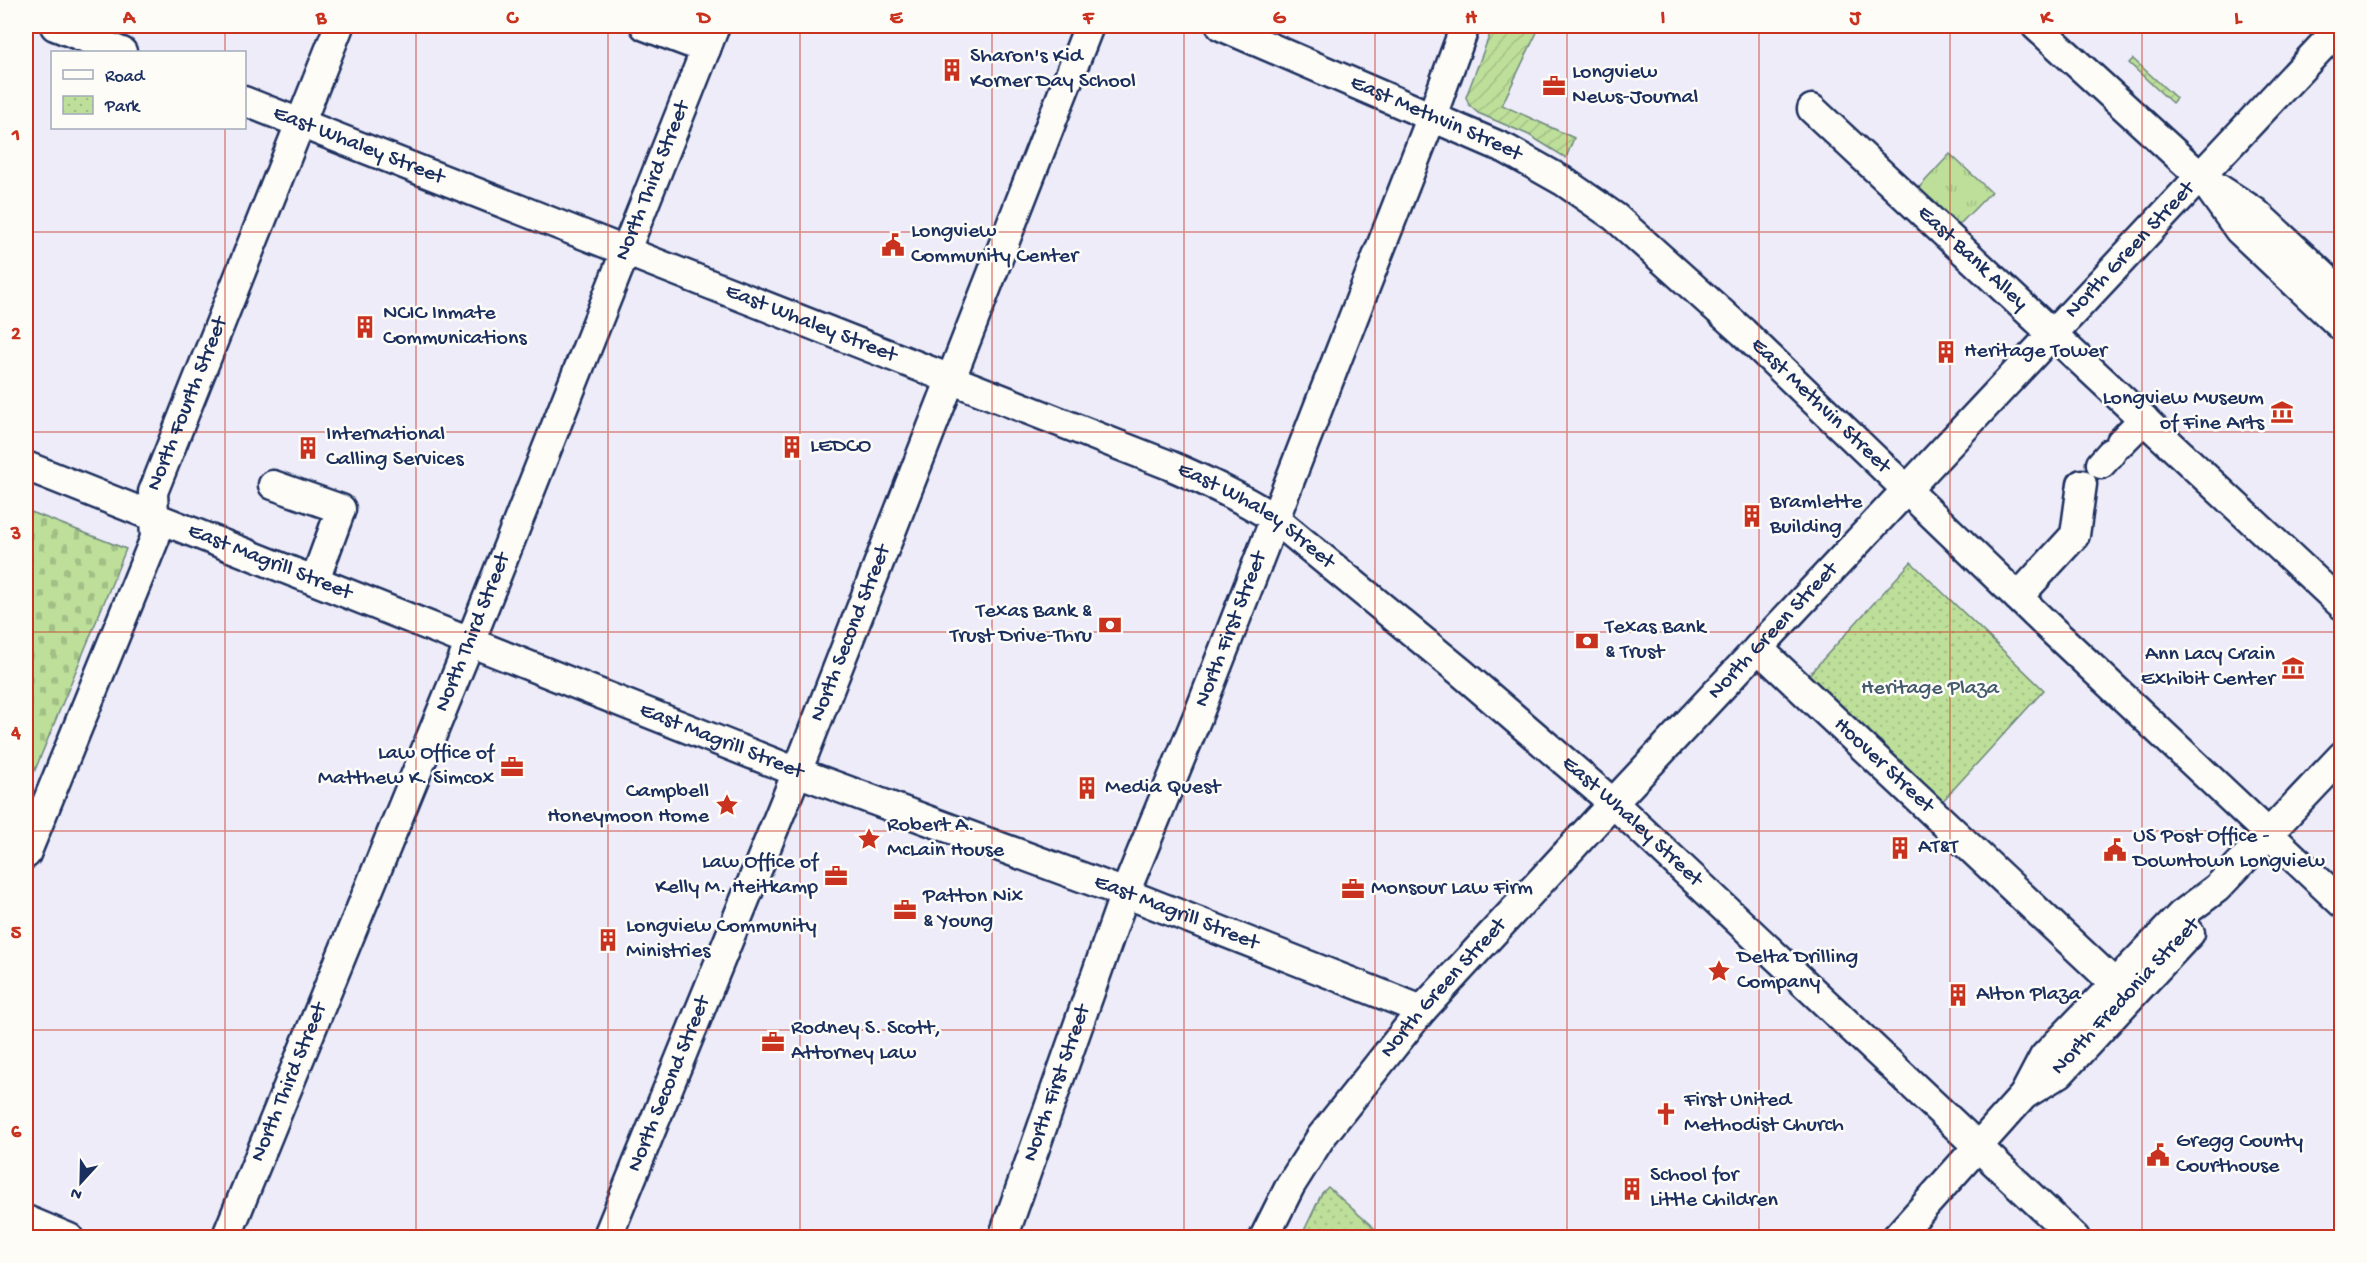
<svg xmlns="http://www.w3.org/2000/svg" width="2367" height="1263" font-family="'Gochi Hand',sans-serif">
  <defs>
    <pattern id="grass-tufts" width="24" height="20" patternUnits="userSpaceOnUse" patternTransform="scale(1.5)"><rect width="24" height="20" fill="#bddf99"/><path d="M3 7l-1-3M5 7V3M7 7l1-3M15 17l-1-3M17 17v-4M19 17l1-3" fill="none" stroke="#a2c086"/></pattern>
    <pattern id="cemetery-stones" width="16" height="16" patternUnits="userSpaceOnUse" patternTransform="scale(1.5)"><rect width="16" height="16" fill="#bddf99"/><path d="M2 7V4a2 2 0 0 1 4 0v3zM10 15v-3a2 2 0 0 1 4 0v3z" fill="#a2c086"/></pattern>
    <pattern id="park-dots" width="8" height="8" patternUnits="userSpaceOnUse" patternTransform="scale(1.5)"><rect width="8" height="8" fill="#bddf99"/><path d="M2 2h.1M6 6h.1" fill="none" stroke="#a2c086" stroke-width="1.8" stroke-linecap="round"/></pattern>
    <pattern id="garden-furrows" width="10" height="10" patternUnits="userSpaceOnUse" patternTransform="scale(1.5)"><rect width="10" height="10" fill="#bddf99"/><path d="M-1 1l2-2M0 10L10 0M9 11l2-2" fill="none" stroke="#a2c086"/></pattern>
  </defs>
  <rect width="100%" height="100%" fill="#eeecf8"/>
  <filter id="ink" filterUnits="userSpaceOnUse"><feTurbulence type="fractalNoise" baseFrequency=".0167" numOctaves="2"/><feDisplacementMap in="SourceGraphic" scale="12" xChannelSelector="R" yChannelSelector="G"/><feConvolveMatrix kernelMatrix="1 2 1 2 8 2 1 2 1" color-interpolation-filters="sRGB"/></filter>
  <g filter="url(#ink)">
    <path fill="url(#grass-tufts)" stroke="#6c877c" stroke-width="1.5" d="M1950,154l41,38 -37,38 -41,-36z"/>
    <path fill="url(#cemetery-stones)" stroke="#6c877c" stroke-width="1.5" d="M26,510l100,39 -100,243z"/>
    <path fill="url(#park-dots)" stroke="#6c877c" stroke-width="1.5" d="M1911,562l133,128 -105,115 -134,-126z
      M1328,1187l56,50h-83l21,-44z"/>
    <path fill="url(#garden-furrows)" stroke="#6c877c" stroke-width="1.5" d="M1493,26h47l-38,79 72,33 -8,20 -37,-23 -51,-22 -9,-8 -3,-8z
      M2133,59l43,39 -4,5 -43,-40z"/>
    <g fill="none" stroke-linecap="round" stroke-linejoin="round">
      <g stroke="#1b2f5e" stroke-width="33">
        <g id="minor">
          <path d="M55,26l67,26"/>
          <path d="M645,26l61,23"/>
          <path id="s1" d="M1221,26l285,123 57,32 52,36 128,115 308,297 291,274"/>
          <path d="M2036,26l165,151 54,35 87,81"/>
          <path id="s2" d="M244,101l925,364c37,16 72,32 106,54l187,154 151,130 462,435"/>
          <path id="s3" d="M1812,109l530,496"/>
          <path d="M2209,188l30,42 103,97"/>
          <path d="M2121,442l23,-23"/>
          <path d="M2101,464l10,-11"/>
          <path id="s4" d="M26,466l771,306 328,121 297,117"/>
          <path d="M273,485l68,24 -26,71"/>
          <path d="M2018,597l57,-62 7,-51"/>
          <path id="s5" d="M1758,648l356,335"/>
          <path id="s6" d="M26,854l129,-316 -2,-46 186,-466"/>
          <path d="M2024,1095l36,-22 130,-140"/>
          <path d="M26,1220l43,18"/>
          <path id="s7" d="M226,1238l244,-596 245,-616"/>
          <path id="s8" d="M607,1238l190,-466 292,-746"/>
          <path id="s9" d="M1003,1238l122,-345 72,-175 235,-602 33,-90"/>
          <path id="s10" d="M1264,1238l26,-52 31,-49 101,-127 191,-207 728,-777"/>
          <path d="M1896,1238l128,-143 20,-38 137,-142 36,-27 125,-132"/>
        </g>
      </g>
      <use href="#minor" stroke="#fdfcf7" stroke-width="28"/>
    </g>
  </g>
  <path fill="none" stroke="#c8321e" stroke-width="1.5" stroke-opacity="0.55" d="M225,26v26M416,26v1212M608,26v1212M800,26v1212M992,26v1212M1184,26v1212M1375,26v1212M1567,26v1212M1759,26v1212M1950,26v1212M2142,26v1212M225,128v1110M26,232h2316M26,432h2316M26,632h2316M26,831h2316M26,1030h2316"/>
  <defs>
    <g id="building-bare" transform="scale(1.8)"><path d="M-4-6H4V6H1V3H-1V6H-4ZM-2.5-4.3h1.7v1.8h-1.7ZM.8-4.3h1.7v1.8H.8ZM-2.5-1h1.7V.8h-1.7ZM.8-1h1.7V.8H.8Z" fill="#c8321e" stroke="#fdfcf7" stroke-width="2.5" paint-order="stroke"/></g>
    <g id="office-bare" transform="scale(1.8)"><path d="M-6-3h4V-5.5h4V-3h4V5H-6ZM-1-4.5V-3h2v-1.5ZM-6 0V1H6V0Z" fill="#c8321e" stroke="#fdfcf7" stroke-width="2.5" paint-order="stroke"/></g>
    <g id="civic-bare" transform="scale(1.8)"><path d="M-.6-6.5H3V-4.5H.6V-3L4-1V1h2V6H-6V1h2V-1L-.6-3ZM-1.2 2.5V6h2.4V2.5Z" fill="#c8321e" stroke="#fdfcf7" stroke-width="2.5" paint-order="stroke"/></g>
    <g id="museum-bare" transform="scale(1.8)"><path d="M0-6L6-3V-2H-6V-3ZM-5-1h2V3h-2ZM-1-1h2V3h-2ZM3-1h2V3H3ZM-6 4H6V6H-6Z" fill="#c8321e" stroke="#fdfcf7" stroke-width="2.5" paint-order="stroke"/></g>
    <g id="bank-bare" transform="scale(1.8)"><path d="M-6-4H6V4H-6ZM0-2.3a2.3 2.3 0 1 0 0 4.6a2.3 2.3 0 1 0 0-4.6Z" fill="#c8321e" stroke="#fdfcf7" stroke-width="2.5" paint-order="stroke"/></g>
    <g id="sight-bare" transform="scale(1.8)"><path d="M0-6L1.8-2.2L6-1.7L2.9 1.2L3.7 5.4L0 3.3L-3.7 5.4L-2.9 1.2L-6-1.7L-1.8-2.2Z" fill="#c8321e" stroke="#fdfcf7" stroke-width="2.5" paint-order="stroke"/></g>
    <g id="church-bare" transform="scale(1.8)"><path d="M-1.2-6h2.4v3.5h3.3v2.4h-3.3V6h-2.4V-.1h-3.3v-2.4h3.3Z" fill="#c8321e" stroke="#fdfcf7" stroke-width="2.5" paint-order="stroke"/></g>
  </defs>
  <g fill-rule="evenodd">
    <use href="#building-bare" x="952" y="70"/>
    <use href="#office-bare" x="1554" y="86"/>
    <use href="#civic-bare" x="893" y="245"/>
    <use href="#building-bare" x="365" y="327"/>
    <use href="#building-bare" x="1946" y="352"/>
    <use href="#museum-bare" x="2282" y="412"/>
    <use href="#building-bare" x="792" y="447"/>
    <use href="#building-bare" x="308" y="448"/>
    <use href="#building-bare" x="1752" y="516"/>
    <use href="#bank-bare" x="1110" y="625"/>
    <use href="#bank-bare" x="1587" y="641"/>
    <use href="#museum-bare" x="2293" y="668"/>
    <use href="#office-bare" x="512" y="767"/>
    <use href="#building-bare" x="1087" y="788"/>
    <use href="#sight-bare" x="727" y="805"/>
    <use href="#sight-bare" x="869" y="839"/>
    <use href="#building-bare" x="1900" y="848"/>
    <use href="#civic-bare" x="2115" y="850"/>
    <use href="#office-bare" x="836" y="876"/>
    <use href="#office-bare" x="1353" y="889"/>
    <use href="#office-bare" x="905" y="910"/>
    <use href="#building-bare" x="608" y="940"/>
    <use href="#sight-bare" x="1719" y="971"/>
    <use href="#building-bare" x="1958" y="995"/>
    <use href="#office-bare" x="773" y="1042"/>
    <use href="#church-bare" x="1666" y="1114"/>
    <use href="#civic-bare" x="2158" y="1155"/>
    <use href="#building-bare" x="1632" y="1189"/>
  </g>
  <g text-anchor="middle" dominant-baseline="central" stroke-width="5" stroke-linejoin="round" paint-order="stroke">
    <g font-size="22" fill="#1b2f5e" stroke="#fdfcf7" text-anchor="start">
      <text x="970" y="57">Sharon's Kid<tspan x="970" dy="25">Korner Day School</tspan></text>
      <text x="1572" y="73">Longview<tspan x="1572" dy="25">News-Journal</tspan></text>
      <text x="911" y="232">Longview<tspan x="911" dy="25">Community Center</tspan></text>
      <text x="383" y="314">NCIC Inmate<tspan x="383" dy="25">Communications</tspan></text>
      <text x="1964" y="352">Heritage Tower</text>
      <text x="2264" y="399" text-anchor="end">Longview Museum<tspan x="2264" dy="25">of Fine Arts</tspan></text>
      <text x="326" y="435">International<tspan x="326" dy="25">Calling Services</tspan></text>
      <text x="810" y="447">LEDCO</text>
      <text x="1770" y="503">Bramlette<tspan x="1770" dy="25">Building</tspan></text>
      <text x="1092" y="612" text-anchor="end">Texas Bank &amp;<tspan x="1092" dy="25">Trust Drive-Thru</tspan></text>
      <text x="1605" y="628">Texas Bank<tspan x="1605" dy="25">&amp; Trust</tspan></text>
      <text x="2275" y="655" text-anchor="end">Ann Lacy Crain<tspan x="2275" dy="25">Exhibit Center</tspan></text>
      <text x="494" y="754" text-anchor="end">Law Office of<tspan x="494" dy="25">Matthew K. Simcox</tspan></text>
      <text x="1105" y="788">Media Quest</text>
      <text x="709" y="792" text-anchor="end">Campbell<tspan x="709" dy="25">Honeymoon Home</tspan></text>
      <text x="887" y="826">Robert A.<tspan x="887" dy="25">McLain House</tspan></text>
      <text x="2133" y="837">US Post Office -<tspan x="2133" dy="25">Downtown Longview</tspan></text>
      <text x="1918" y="848">AT&amp;T</text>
      <text x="818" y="863" text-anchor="end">Law Office of<tspan x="818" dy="25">Kelly M. Heitkamp</tspan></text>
      <text x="1371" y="889">Monsour Law Firm</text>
      <text x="923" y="897">Patton Nix<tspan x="923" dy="25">&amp; Young</tspan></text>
      <text x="626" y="927">Longview Community<tspan x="626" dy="25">Ministries</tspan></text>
      <text x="1737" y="958">Delta Drilling<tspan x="1737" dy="25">Company</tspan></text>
      <text x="1976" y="995">Alton Plaza</text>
      <text x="791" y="1029">Rodney S. Scott,<tspan x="791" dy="25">Attorney Law</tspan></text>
      <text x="1684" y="1101">First United<tspan x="1684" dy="25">Methodist Church</tspan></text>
      <text x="2176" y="1142">Gregg County<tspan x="2176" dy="25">Courthouse</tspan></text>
      <text x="1650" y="1176">School for<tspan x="1650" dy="25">Little Children</tspan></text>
    </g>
    <g font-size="22" fill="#1b2f5e" stroke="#fdfcf7">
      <text stroke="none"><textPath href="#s1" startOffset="234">East Methvin Street</textPath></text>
      <text stroke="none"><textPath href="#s2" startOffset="123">East Whaley Street</textPath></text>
      <text stroke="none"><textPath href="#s7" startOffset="1140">North Third Street</textPath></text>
      <text stroke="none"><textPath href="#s10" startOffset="1317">North Green Street</textPath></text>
      <text stroke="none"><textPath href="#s3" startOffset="219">East Bank Alley</textPath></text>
      <text stroke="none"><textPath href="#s2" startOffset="609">East Whaley Street</textPath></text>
      <text stroke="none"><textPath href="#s6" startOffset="482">North Fourth Street</textPath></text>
      <text stroke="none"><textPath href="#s1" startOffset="718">East Methvin Street</textPath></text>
      <text stroke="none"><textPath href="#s2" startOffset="1095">East Whaley Street</textPath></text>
      <text stroke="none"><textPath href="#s4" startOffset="262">East Magrill Street</textPath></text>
      <text stroke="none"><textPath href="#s9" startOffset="650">North First Street</textPath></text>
      <text stroke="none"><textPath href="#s10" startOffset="795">North Green Street</textPath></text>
      <text stroke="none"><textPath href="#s7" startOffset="654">North Third Street</textPath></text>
      <text stroke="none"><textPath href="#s8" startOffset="652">North Second Street</textPath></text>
      <text stroke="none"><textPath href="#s4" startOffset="748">East Magrill Street</textPath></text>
      <text stroke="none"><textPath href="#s5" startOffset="172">Hoover Street</textPath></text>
      <text stroke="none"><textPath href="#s2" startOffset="1581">East Whaley Street</textPath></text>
      <text stroke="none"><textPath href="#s4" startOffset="1234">East Magrill Street</textPath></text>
      <text stroke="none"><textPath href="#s10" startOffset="309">North Green Street</textPath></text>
      <text transform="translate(2126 997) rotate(-47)">North Fredonia Street</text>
      <text stroke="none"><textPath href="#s7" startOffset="168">North Third Street</textPath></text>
      <text stroke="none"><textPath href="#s8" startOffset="166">North Second Street</textPath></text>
      <text stroke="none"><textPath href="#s9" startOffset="164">North First Street</textPath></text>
    </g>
    <g font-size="22" fill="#445b6d" stroke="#fdfcf7">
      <text x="1930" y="689">Heritage Plaza</text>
    </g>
  </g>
  <rect width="2367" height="1263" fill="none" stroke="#fdfcf7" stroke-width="66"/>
  <rect x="51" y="51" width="195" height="78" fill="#fdfcf7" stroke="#a3aaba" stroke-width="1.5"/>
  <rect x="63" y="70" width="30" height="9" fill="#fdfcf7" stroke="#a3aaba" stroke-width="1.5"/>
  <text x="105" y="81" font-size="18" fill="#1b2f5e">Road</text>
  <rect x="63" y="96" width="30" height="18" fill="url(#park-dots)" stroke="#a3aaba" stroke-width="1.5"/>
  <text x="105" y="111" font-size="18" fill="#1b2f5e">Park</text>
  <g transform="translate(81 1182) rotate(202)" stroke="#fdfcf7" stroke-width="4.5" paint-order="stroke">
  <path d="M0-4.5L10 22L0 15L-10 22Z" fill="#1b2f5e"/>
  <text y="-9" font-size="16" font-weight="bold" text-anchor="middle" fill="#1b2f5e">N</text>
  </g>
  <rect x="33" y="33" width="2301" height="1197" fill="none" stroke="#c8321e" stroke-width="2"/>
  <g font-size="20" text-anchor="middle" font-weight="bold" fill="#c8321e">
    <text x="129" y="23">A</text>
    <text x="321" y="23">B</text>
    <text x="512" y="23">C</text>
    <text x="704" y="23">D</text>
    <text x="896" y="23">E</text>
    <text x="1088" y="23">F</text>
    <text x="1279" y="23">G</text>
    <text x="1471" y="23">H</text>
    <text x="1663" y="23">I</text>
    <text x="1855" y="23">J</text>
    <text x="2046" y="23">K</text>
    <text x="2238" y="23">L</text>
    <text x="16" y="140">1</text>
    <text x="16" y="339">2</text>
    <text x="16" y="539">3</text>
    <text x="16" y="738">4</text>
    <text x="16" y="938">5</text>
    <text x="16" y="1137">6</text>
  </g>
</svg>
